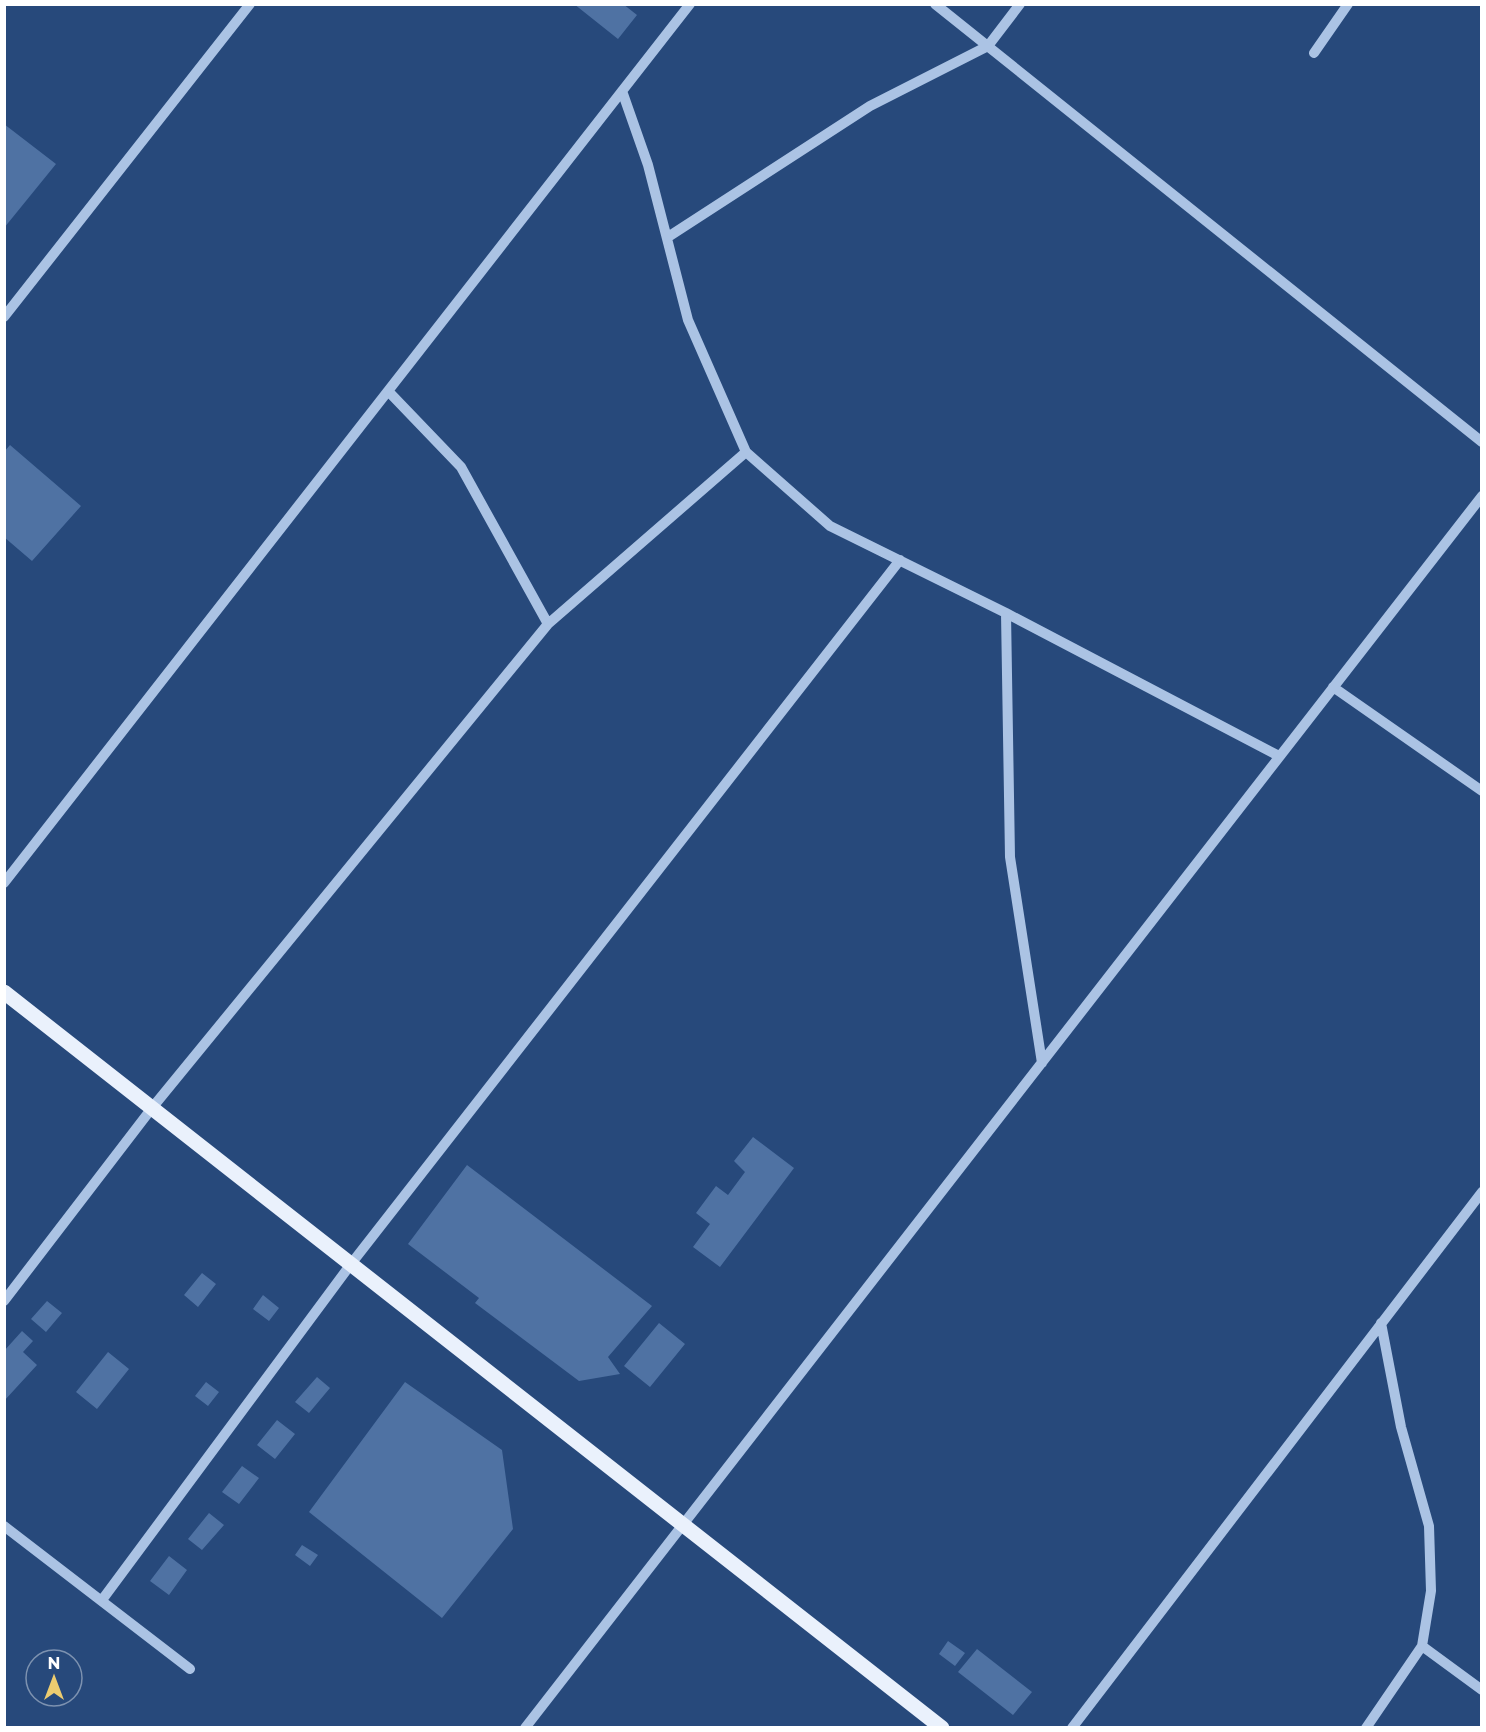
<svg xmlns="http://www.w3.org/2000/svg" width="1486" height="1732" font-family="Montserrat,sans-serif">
  <rect width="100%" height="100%" fill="#27497b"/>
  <path fill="#4f72a3" d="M574,4h49l14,11 -19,24z
    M4,124l52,40 -52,64z
    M10,445l71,61 -49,55 -28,-24v-85z
    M753,1137l41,31 -74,99 -27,-20 17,-23 -14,-11 20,-27 12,9 17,-23 -11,-11z
    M467,1165l185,141 -44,51 12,17 -41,7 -104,-78 4,-5 -71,-54z
    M202,1273l14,11 -18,23 -14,-12z
    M263,1295l16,13 -10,13 -16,-12z
    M47,1301l15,12 -16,19 -15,-13z
    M659,1323l26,21 -35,43 -26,-21z
    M22,1331l11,10 -10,11 14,13 -33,36v-50z
    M108,1352l21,17 -32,40 -21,-17z
    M317,1377l13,11 -21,25 -14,-11z
    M206,1382l13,10 -11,14 -13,-10z
    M405,1382l97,68 11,79 -71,89 -133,-106z
    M277,1420l18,14 -20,25 -18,-14z
    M242,1466l17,12 -20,26 -17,-12z
    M209,1513l15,12 -22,25 -14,-11z
    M302,1545l16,10 -8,11 -15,-11z
    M169,1556l18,14 -18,25 -19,-14z
    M948,1641l17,12 -10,13 -16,-12z
    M977,1649l55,43 -19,23 -55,-43z"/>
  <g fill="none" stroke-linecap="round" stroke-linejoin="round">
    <path stroke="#abc3e4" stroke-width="10" d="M935,4l547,438
      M1314,53l34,-49
      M622,91l26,74 40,155 58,132 84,74 176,87 273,143
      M668,237l202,-131 118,-60 32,-42
      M4,317l246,-313
      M389,392l72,75 87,157
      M1006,613l4,244 32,206
      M1333,687l149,104
      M4,883l686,-879
      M4,1301l148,-193 396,-484 198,-172
      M4,1526l186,143
      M102,1600l249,-336 549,-704
      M1422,1646l60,44
      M525,1728l957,-1232
      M1072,1728l410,-536
      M1366,1728l56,-82 9,-55 -2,-65 -28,-99 -20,-104"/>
    <path stroke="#eaf1fc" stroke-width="15" d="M4,992l938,736"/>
  </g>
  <rect width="1486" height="1732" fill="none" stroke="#ffffff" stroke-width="12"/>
  <g transform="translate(54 1678)"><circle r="28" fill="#27497b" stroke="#7d92b0" stroke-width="1.5"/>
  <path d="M0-4.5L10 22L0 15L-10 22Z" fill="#eccc70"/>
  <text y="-9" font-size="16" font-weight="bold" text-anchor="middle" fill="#ffffff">N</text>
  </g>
</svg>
